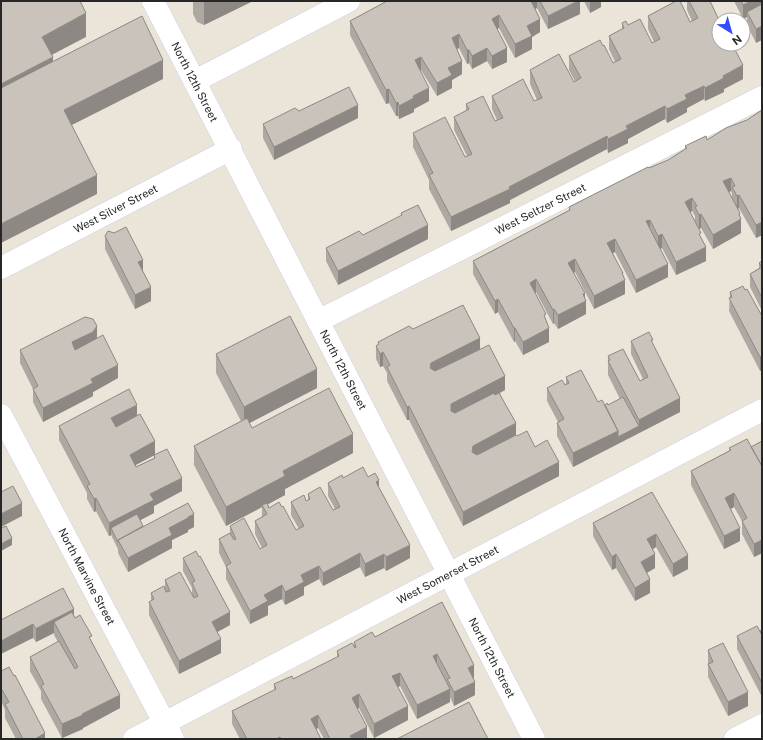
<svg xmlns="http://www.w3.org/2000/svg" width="763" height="740" font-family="'Public Sans',sans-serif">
  <rect width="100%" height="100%" fill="#ebe4d8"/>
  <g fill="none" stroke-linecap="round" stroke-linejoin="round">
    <g stroke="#cdd0e1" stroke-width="23">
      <g id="street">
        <path id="s1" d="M153,1l381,738"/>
        <path d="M195,81l154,-80"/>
        <path id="s2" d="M1,268l230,-119"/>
        <path id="s3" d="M318,321l444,-224"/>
        <path id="s4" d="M1,415l172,324"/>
        <path id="s5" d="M134,739l628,-329"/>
        <path d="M735,739l27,-14"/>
      </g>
    </g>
    <use href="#street" stroke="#fff" stroke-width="22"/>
  </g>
  <path fill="#ada8a1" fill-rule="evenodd" d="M193,1h60l-49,24 -7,-3 -4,-8z
    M387,1h193v13l-32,15 -11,-21 -2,1 5,23 -8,5v12l-17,9 -16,-30 -2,1 10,33 -15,7 -5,-8 -15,8 -3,-6 -2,1 -8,-16 -2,1 5,25 -10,6v8l-15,8 -16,-26 -1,1 9,30 -15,8v3l-15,7 -1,-3h-2l-7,-13 -3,1 -36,-69v-14z
    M584,1h19l-2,1v5l-11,6z
    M687,1h23l33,78 -19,10v3l-19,9 -1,-2 -17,9v4l-20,11 -2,-4 -37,20v4l-20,10 -1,-4 -97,51v3l-59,28 -22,-42v-9l-16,-33v-14l52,24 2,-1 -13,-26v-13l12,-6v-7l29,17 2,-1 -5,-11v-13l42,5 3,-1 -7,-16v-14l44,12 1,-1 -6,-11v-14l34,-10 10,17 2,-1 -6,-13v-13l13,-7v-6l6,2 24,18 2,-1 -6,-13v-13l42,6 2,-1 -5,-11z
    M734,1h28l-6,42 -9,-18v-8l-4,2z
    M762,110v125l-6,3 -17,-30 -1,1 2,7 1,17 -28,16 -12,-21 -2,1 -4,-8v-5l-3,-5 -2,1 11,26 5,23 -30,14 -14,-27 -2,1 8,28 -32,16 -21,-41 -2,1 10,23 2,18 -31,15 -19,-37 -1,1 11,26 1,15 -28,15 -4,-6 -1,1 -17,-32 -1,1 11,27 3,22 -26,13 -8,-14 -1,1 -16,-30 -3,2 -22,-40v-13l96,-51v-3l80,-39 19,-8 17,-11v-3l22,-6 40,-20zM731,191l1,3v4l-3,-6z
    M299,111l59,7 -84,42 -11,-22v-14z
    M401,213l27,26 -90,46 -12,-24v-13l37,-13 38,-19z
    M105,236l38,36 8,29 -16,8 -30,-60z
    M762,261v50l-12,-24v-13l9,-6v-5z
    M745,290l17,26v54l-2,1 -31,-60 1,-19z
    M413,329l67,20 25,41 -5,3 16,42 19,12 24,29 -96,50 -54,-106h-2l-20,-39v-8l-4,-7 -3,1 -4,-8v-13l2,-1v-3z
    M97,339l21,39 -25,14v4l-50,26 -10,-20v-13l-13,-26v-13z
    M631,341l22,3 27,68 -107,55 -16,-31v-13l1,-1 -11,-21v-13l19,-3v-8l32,25 7,3h3l12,-6 -12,-24v-19l32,25 3,-2 -12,-25z
    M216,354l101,34 -68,35 3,5 101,25 -68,36v6l-17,9 1,4 27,22 3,-1 -8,-14v-13l15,-1 2,-1v-6l25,16 2,-1 -7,-13v-13l15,-5 25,-1 11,11 31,70 -24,13 -2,-3 -19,9 -5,-10 -37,19 -4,-7 -15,8v8l-19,10 -3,-6 -14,7v9l-18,9 -24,-45v-12l-7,-14v-14l11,-6v-7l30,23 2,-1 -7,-14v-13l7,-4v-10l-36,19 -32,-61v-19l47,-25 -25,-48z
    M137,416l18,39 27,36 -28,15v7l-14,7 3,6 51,1 -6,3v2l-16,8v8l-44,24 -10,-19v-4l-7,-14 -2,1 -13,-25 -2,1 -7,-13v-6l-28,-53v-14zM154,455v3l-18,9 -1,-2z
    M762,441v112l-8,4 -12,-23v-13l-8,-14 -3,2 9,32 -16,8 -33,-64v-14l38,-20v-3l22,-1z
    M652,492l36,77 -15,8 -17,-30 -3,2 2,19 -8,5 3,20 -15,8 -19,-33 -4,2 -19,-34v-13z
    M183,558l47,67 -13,7 4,21 -42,21 -30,-59v-13l2,-1v-8l14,-5v-8l27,14v-6l-9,-17z
    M442,602l32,77 1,16 -21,11 -4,-9v5l-33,17 -17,-33 -2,1 10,33 -34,18 -15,-30 -2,1 10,30h-43l-6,-11 -2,1 5,10h-81l-8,-15v-13l42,-21v-6l19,-5 44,-22v-6l17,-5v-4l21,-5z
    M74,616l18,26 28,66 -37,20v1l-21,9 -21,-39v-8l-11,-20v-14l28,-15 -4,-7v-2l-18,9 -3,-4 -32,-18z
    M762,630v67l-25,-48v-13l23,-5z
    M708,650l40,56 -20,10 -20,-39z
    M1,671l13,5 31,63h-29l-11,-21v-8l-4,-9z"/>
  <path fill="#8d8883" d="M206,1h47l-49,24v-23z
    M529,1h8v7l-8,4z
    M578,1h2v13l-32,15v-13z
    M590,1h13l-2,1v5l-11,6z
    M751,1h11v7l-15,4v5l-4,2v-14z
    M86,13v24l-44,23v-23z
    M499,15v13l-7,4v-13z
    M540,19v13l-8,5v12l-17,9v-14l12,-18z
    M762,26v14l-6,3v-14z
    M459,34v14l-7,4v-14z
    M487,48v13l-15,8v-13z
    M507,48v14l-15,7v-13z
    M467,50h2v13l-2,1z
    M53,57v24l-52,26v-23z
    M421,57v13l-6,4v-14z
    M163,60v19l-99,50v-19z
    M462,61v13l-10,6v8l-15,8v-13l11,-15z
    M743,65v14l-19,10v3l-19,9v-13l18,-12z
    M704,86v13l-17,9v4l-20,11v-14l18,-14z
    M429,88v13l-15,8v3l-15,7v-13l14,-10z
    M389,89v14l-3,1v-14z
    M398,102v14h-2v-13z
    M358,105v13l-84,42v-13z
    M665,106v13l-37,20v4l-20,10v-14l18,-13z
    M607,136v13l-97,51v3l-59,28v-14z
    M97,175v19l-96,49v-19z
    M731,178v13l-8,4v-14z
    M739,195v13l-2,1v-13z
    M692,198v13l-7,4v-13z
    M740,213v7l1,-1v14l-28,16v-14z
    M701,214v14l-2,1v-14z
    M650,220v13l-4,-12z
    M762,222v13l-6,3v-13z
    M428,225v14l-90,46v-14z
    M662,234v14l-4,2v-14z
    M615,239v13l-4,2 -4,-11z
    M706,247v14l-30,14v-13z
    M575,259v13l-7,4v-13z
    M143,260v14l-5,-12z
    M668,264v13l-32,16v-13z
    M622,273h1v8l2,-1v14l-31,15v-13z
    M536,279v13l-6,4v-13z
    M151,287v14l-16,8v-14z
    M585,293v8h1v13l-28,15v-14l25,-21z
    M498,299v13l-3,2v-13z
    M554,309v14l-1,1v-14z
    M97,326v13l-25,17v-14z
    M514,328h1v13l-1,1z
    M549,328v14l-26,13v-13z
    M480,338v13l-50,30 1,-18z
    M383,352v14l-3,1v-13z
    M762,356v14l-2,1v-14z
    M118,365v13l-25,14v4l-50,26v-14l48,-29z
    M317,369v19l-73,38v-19z
    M505,376v14l-54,28v6v-20z
    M680,398v14l-107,55v-14l45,-22 21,-5v-6z
    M137,405v13l-26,14v-14z
    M409,406v14h-2v-13z
    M516,423v14l-44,28 1,-19z
    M353,434v19l-68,36v6l-22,12 -1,-2v2l-36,19v-19l57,-36z
    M155,441v14l-25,13v-13z
    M559,462v14l-96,50v-14z
    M182,478v13l-28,15v7l-40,21 -3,-6v7l-2,1v-13l41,-29z
    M379,480v14l-3,-12z
    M734,493v14l-9,5v-14z
    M96,498v13l-2,1v-13z
    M22,503v13l-21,11v-13z
    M194,514v13l-6,3v2l-16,8v8l-44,24v-14l41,-30 19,-11z
    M740,528v13l-16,8v-13z
    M656,534v13l-9,6v-14z
    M12,538v7l-11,6v-7z
    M762,540v13l-8,4v-13z
    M410,545v13l-24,13v-14z
    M360,553v14l-37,19v-13z
    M384,554v14l-19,9v-13z
    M616,554v14l-4,2v-13z
    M655,554v14l-14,8v-14z
    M688,555v14l-15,8v-13z
    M319,566v13l-15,8v8l-19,10v-13l16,-17z
    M650,579v14l-15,8v-13z
    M282,585v14l-14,7v9l-18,9v-13l14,-16z
    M74,609v14l-20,-1v11l-18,9v-13z
    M230,612v13l-18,10v-13z
    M33,624v14l-32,16v-13z
    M221,639v14l-42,21v-13z
    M437,654v13l-4,-11z
    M474,665v14l-6,-11z
    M400,673v13l-8,4v-14z
    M475,682v13l-21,11v-14z
    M450,689v13l-33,17v-14z
    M748,692v14l-20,10v-14z
    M359,694v14l-7,3v-13z
    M120,695v13l-37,20v1l-21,9v-14z
    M408,706v14l-34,18v-14z
    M318,715v13l-7,4v-13z
    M367,727v12h-17v-3z
    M45,733v6h-10z"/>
  <path fill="#c9c3bb" stroke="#8d8883" d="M1,1h79l6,12 -44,24 11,20 -52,27z
    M387,1h144l9,18 -13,7 5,10 -17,8 -16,-29 -7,4 15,29 -15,8 -5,-8 -15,8 -3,-6h-2l-8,-16 -7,4 10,23 -14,7 4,7 -15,8 -16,-26 -6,3 14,28 -16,8 1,2 -15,8 -1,-4 -2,1 -7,-14 -3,1 -36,-69z
    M540,1h38l-30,15z
    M676,1h4l10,21 8,-4 -9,-17h21l9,19v24h13l11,21 -20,11 1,2 -19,10 -1,-2 -19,9 2,4 -20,10 -2,-3 -39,20 2,3 -20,10 -1,-3 -98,51 1,2 -59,28 -22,-42 4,-2 -20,-40 32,-16 20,40 7,-3 -18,-37 15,-8 -3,-5 17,-8 12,25 5,-2 3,-1 -11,-22 31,-17 11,22 8,-3 -12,-28 29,-16 15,28 7,-4 -12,-22 31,-16 3,6 1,-1 9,18 8,-4 -12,-23 15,-8 -2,-5 4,-2 2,4 12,-6 12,24 8,-4 -12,-23z
    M741,1h10l-8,4z
    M762,4v22l-6,3 -9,-17z
    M142,16l21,44 -99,50 33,65 -96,49v-136z
    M349,87l9,18 -84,42 -11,-23 32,-16 4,3z
    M762,110v112l-6,3 -17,-30 -2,1 -5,-9 3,-1 -4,-8 -8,3 17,32 -1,1 2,5 -28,16 -12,-21 -2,1 -4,-8 2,-1 -5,-8 -7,4 16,31 -2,1 7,13 -30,15 -14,-28 -4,2 -8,-16 -4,1 22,43 -32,16 -21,-41 -8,4 16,30h-1l3,7 -31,16 -19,-37 -2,1 -5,3 17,30 -2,1 3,7 -28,14 -4,-6 -1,1 -17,-31 -6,4 16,31 -2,1 5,13 -26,14 -8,-14h-1l-16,-29 -3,2 -22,-40 97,-51 -1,-3 79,-40 1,1 19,-8 19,-12 -2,-2 21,-10 1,4 19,-12 21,-8z
    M418,205l10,20 -90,46 -12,-23 33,-17 4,4 39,-20 -1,-2z
    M126,227l17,33 -5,2 13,25 -16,8 -30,-59 3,-5 6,2z
    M762,261v37l-12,-24 12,-7 -3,-4z
    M743,286l2,4 2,-1 15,27v40l-2,1 -31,-59 3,-1 -2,-5z
    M463,305l17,33 -49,25 -1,5 5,3 54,-26 16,31 -54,28v7l4,2 39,-20 1,2 4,-2 17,30 -43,23 -1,6 5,3 39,-20 1,1 10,-5 8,16 12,-7 12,22 -96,50 -54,-106 -2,1 -20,-40 3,-2 -7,-13 -3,2 -4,-8 3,-2 -1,-2 31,-16 4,3z
    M290,316l27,53 -73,38 -28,-53z
    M85,317l8,2 4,7 -4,6 -21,10 3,8 28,-15 15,30 -27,14 2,4 -50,25 -10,-19 5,-3 -18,-36z
    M649,332l4,8h-2l29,58 -41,22 -31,-59 2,-1 -2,-4 15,-7 17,32 8,-4 -17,-36z
    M581,370l17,32 4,-2 16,31 -45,22 -16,-30 7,-4 -17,-31 15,-8 3,5 4,-2 -3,-6z
    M329,388l24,46 -70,37 2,5 -59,31 -32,-61 53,-28 5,10z
    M129,389l8,16 -26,13 5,9 24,-13 15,27 -25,14 6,12 19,-9 -1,-3 13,-6 15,29 -32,16 4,6 -45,23 -13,-25 -2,1 -7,-13 3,-2 -31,-58z
    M623,397l16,29 -21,11v-6l-13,-26 2,-2 1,2z
    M747,439l15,27v74l-8,4 -12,-23 5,-3 -13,-25 -9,5 15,30 -16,8 -33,-65 40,-21 -2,-2z
    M762,441v25l-11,-19z
    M363,467l5,10 7,-4 4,7 -3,2 34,63 -24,12 -2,-3 -19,10 -5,-11 -37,20 -4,-7 -18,9 3,7 -19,10 -3,-7 -16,9 -2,1 4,6 -18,10 -24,-45 5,-3 -12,-24 11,-6 4,7 2,-1 -6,-13 14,-8 16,31 7,-4 -12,-24 12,-7 -5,-9 5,-2 2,5 10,-6 3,5 1,-1 13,24 8,-4 -13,-24 13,-7 2,6 4,-2 -2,-5 12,-7 13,23 7,-3 -12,-24 14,-8 1,3z
    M13,486l9,17 -21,11v-22z
    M652,492l36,63 -15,9 -17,-30 -9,5 8,15 -14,8 9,17 -15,9 -19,-34 -4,3 -19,-34z
    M188,503l6,11 -6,3v1l-19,10 3,7 -44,23 -10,-18z
    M137,514l6,12 -25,14v2l-7,-14z
    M6,526l6,12 -11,6v-16z
    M196,551l3,6 1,-1 30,56 -18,10 9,17 -42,22 -30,-59 5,-3 -3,-6 13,-7 2,6 4,-1 -5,-11 15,-8 14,26 4,-2 -6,-13 3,-2 -12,-23z
    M63,588l11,21 -37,19 -1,1 -3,-5 -32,17v-21z
    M442,602l32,63 -6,3 7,14 -21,10 -7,-13 3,-1 -13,-24 -4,2 17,33 -33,16 -17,-32 -8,3 16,30 -34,18 -15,-30 -7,4 15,29 -17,9 2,3h-22l-12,-24 -7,4 10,20h-40l-1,-2 -4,2h-29l-15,-28 44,-22 -2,-5 18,-8 1,3 46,-23 -2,-5 15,-8 3,5 1,-1 -2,-5 18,-10 3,5z
    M72,612l3,6 5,-3 12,21 -3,1 31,58 -38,19 1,1 -21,9 -21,-38 3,-2 -14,-27 29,-16 16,28 3,-2 -24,-45z
    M757,626l5,9v48l-25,-47z
    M762,630v5l-2,-4z
    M723,643l25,49 -20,10 -20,-38 5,-2 -5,-12z
    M9,667l5,9 1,-1 30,58 -10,6h-12l-18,-35 4,-2 -8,-14v-17z
    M469,702l19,37h-91z"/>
  <g text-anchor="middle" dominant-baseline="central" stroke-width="3" stroke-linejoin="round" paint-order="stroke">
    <g font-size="11" fill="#272727" stroke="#fff">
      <text stroke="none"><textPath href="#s1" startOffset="91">North 12th Street</textPath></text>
      <text stroke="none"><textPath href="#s2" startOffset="129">West Silver Street</textPath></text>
      <text stroke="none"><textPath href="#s3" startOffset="249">West Seltzer Street</textPath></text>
      <text stroke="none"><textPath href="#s1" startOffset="415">North 12th Street</textPath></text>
      <text stroke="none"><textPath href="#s5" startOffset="354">West Somerset Street</textPath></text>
      <text stroke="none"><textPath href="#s4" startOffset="183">North Marvine Street</textPath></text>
      <text stroke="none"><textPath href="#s1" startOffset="739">North 12th Street</textPath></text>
    </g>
  </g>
  <rect width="763" height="740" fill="none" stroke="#272727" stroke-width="4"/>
  <g transform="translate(731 32) rotate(143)"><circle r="19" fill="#ffffff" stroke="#a9a9a9"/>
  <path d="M0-3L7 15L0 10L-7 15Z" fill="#324cfe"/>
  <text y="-6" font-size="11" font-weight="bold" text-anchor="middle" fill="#272727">N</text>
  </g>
</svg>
